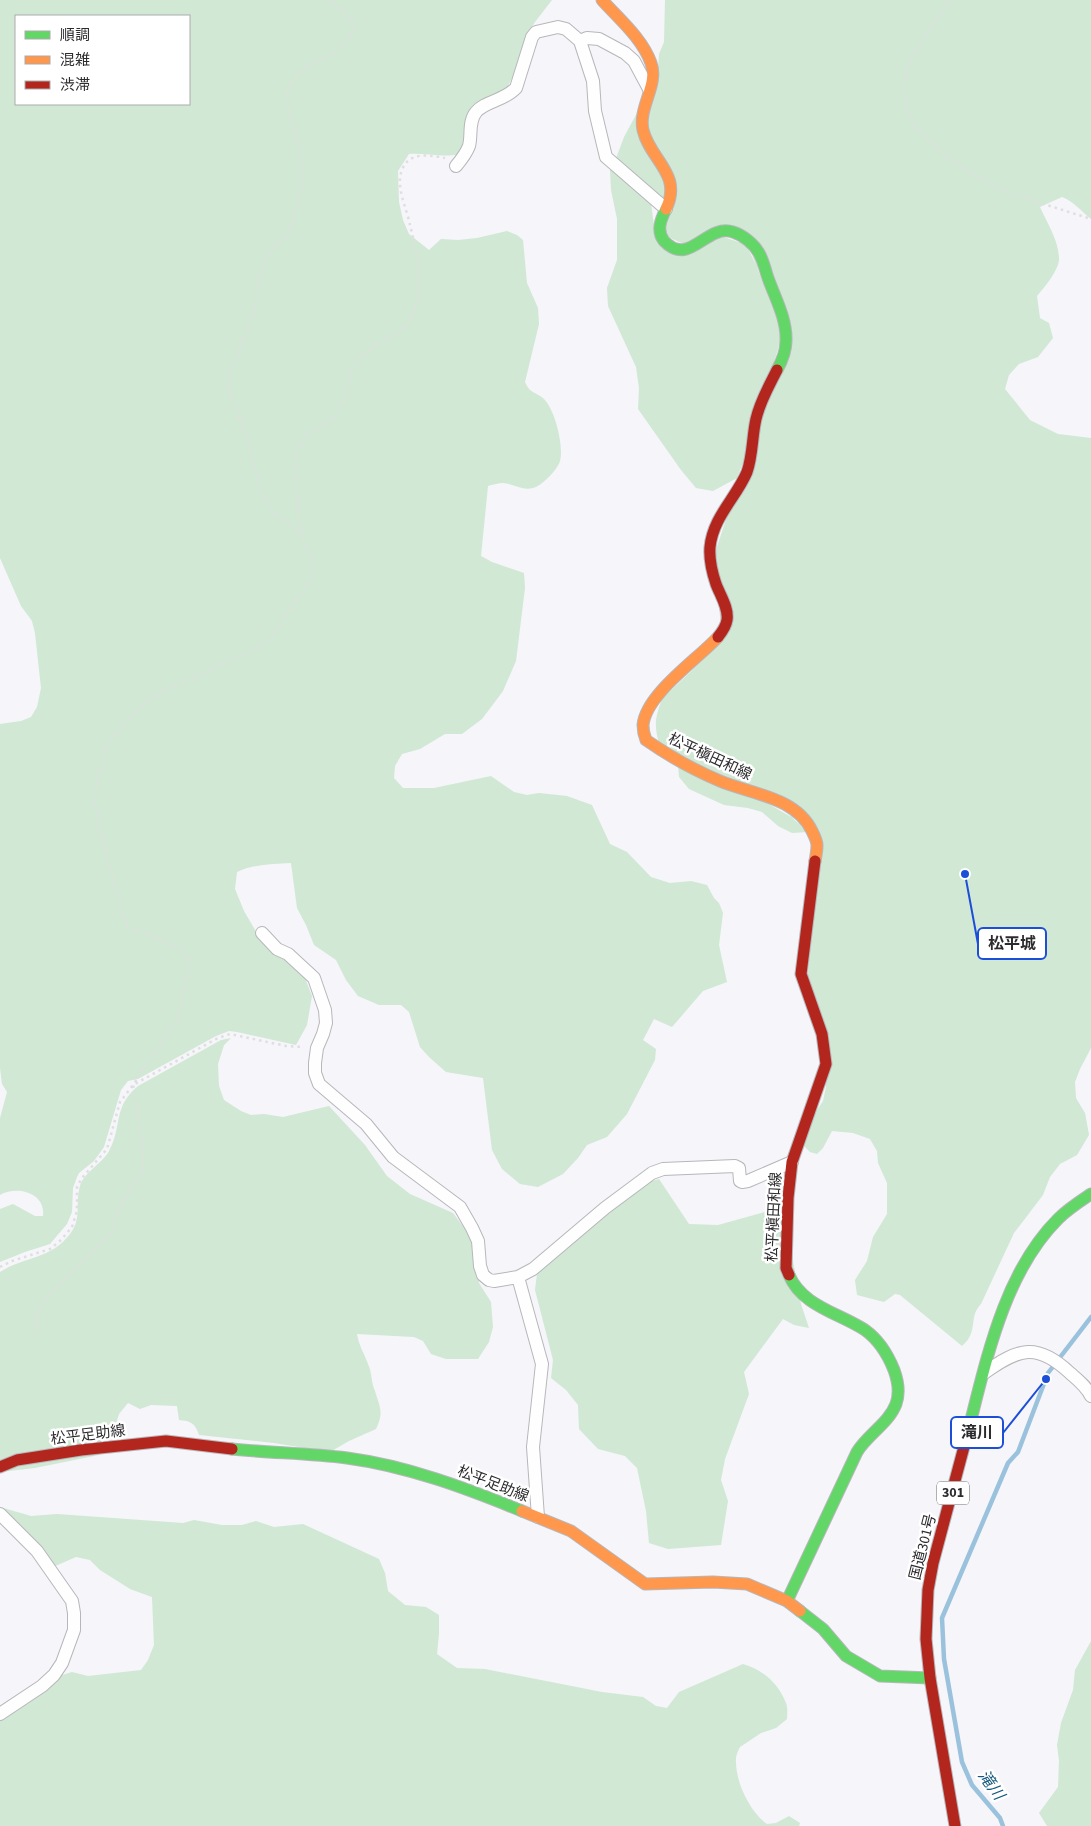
<svg xmlns="http://www.w3.org/2000/svg" width="1091" height="1826" font-family="'Source Sans 3','Noto Sans JP',sans-serif">
  <rect width="100%" height="100%" fill="#f5f5fa"/>
  <path fill="#d0e8d4" fill-rule="evenodd" d="M0,0h552l-17,22 -10,16 -12,38 -8,16 -32,20 -13,42c-17,4 -33,-1 -51,0l-11,17 1,31 4,18 6,14 20,16 12,-11 17,1 19,-2 30,-7 10,4 6,5 4,43 11,25 1,16 -14,58c5,12 10,9 19,17 11,11 20,47 16,62 -2,8 -17,23 -24,26 -13,5 -21,-3 -33,-4 -5,0 -11,2 -15,3l-7,70 11,6 32,11 1,15 -9,73 -13,30 -21,28 -20,15h-17l-25,15 -18,5 -7,12 -1,12 9,10h31l57,-12 23,16 13,3 12,-2 28,3 25,9 18,39 17,8 24,25 19,6 21,-2 16,4 7,13 5,5 4,10 -4,32 8,37 -24,9 -31,36 -18,-8 -11,21 13,9 -1,11 -28,54 -20,23 -20,8 -9,13 -15,16 -25,13 -18,-3 -18,-15 -10,-19 -9,-72 -37,-6 -17,-15 -9,-10 -11,-35 -8,-7h-22l-21,-9 -12,-16 -10,-20 -22,-15 -8,-20 -9,-17 -6,-45c-18,1 -37,1 -54,9l-2,17 9,22 14,24 47,43 7,18 -5,29 -11,20 -59,-13 -8,-1 -13,5 -78,43 -10,2 -7,9 -17,57 -10,14 -15,12 -2,4 -4,11 -1,24 -5,12 -17,20 -25,8 -25,10v-53l13,-5 22,12h8c3,-23 -26,-31 -43,-21v-77l7,-26 -5,-8 -2,-16v-344l21,-3 10,-4 6,-10 4,-19 -6,-55 -3,-12 -11,-15 -21,-48zM16,16h173v88h-173z
    M665,0h426v219c-10,-8 -18,-18 -29,-22l-22,10c7,16 19,34 19,52 0,11 -15,29 -22,37l3,22 9,5 4,15 -15,19 -19,7 -10,11 -4,14 25,31 28,14 33,4v610l-11,21 -5,13 1,16 9,15 4,22 -12,20 -17,9 -10,13 -7,18 -29,38 -33,71c-13,13 -2,28 -19,42l-62,-51 -5,-1 -11,8 -27,-7 -2,-15 12,-19 6,-24 14,-23v-31l-9,-20 -1,-12 -7,-12 -17,-6 -21,-2 -9,17 -6,6 -7,-2 -8,-8 6,-20 15,-23 3,-14 -19,-104 13,-149 -101,-59 -60,-31c-5,-20 -4,-26 3,-45l61,-58 -10,-82 75,-228 -49,-101 -51,16 -24,-11 9,-31 -24,-69 -3,-30 12,-36 1,-15 5,-12z
    M638,111l27,69 1,20 -13,-7 -38,-32 9,-24z
    M612,167l39,36 3,22 14,23 49,-13 31,10 35,87 -34,115 -12,31 -24,13 -17,-3 -15,-18 -43,-61 1,-21 -3,-21 -28,-61 -1,-18 10,-28v-41l-6,-29 -1,-20z
    M678,765l102,42 28,25 -16,1 -14,-7 -16,-14 -14,-4 -24,-3 -35,-16 -10,-12z
    M231,1038l-7,7 -6,19 1,22 5,14 17,11 10,4 13,-1 19,3 46,-11 36,39 22,31 23,18 43,19 12,16 10,19 4,35 12,19 2,25 -4,15 -11,17h-32l-15,-5 -8,-13 -9,-4 -57,-3c2,12 7,19 11,30 4,8 3,19 7,27 5,17 9,21 1,38l-27,12 -19,11 -56,-9 -75,-8c-4,-12 -8,-14 -20,-15l-2,-14 -26,-1 -11,4 -12,-6 -9,11 -8,25 -12,16 -64,13 -35,4v-200c25,-16 50,-12 70,-38 12,-14 5,-31 10,-48 4,-14 22,-22 29,-35 14,-26 3,-43 29,-65l83,-46z
    M659,1179l30,45 29,1 65,-18 18,97 8,24 -15,-3 -11,-6 -39,53 5,22 -24,65 -4,21 7,21 -7,44 -53,4 -19,-6 -3,-32 -9,-43 -12,-12 -27,-7 -19,-20 -1,-24 -12,-15 -15,-12 2,-18 -18,-70 2,-16 108,-91z
    M0,1507l31,9 26,-2 126,9 11,-3 28,5h20l14,-4 18,6 29,-3 76,35 6,14 3,18 17,14 21,2 13,8v19l-2,20 20,14 28,1 117,23 41,5 13,9 11,2 12,-16 64,-28c20,6 35,19 43,39 2,5 1,11 1,16l-11,9 -15,5 -21,14c-2,4 -5,10 -4,15 0,21 14,50 31,62l9,-1 13,-7 11,7 -1,3h-799v-109l59,-41 13,-4 16,4 53,-6 7,-10 6,-15 -2,-48 -22,-8 -30,-19 -10,-10 -14,-3 -23,10 -53,-52z
    M1091,1641v185h-44l-8,-13 19,-26 1,-26 -2,-16 4,-22 12,-33 2,-20z"/>
  <g fill="none" stroke-linecap="round" stroke-linejoin="round">
    <path stroke="#9ac2dd" stroke-width="4.5" d="M1003,1826l-3,-8 -28,-33 -10,-23 -18,-103 -2,-41 66,-155 10,-11 30,-79 43,-56"/>
    <g stroke="#b7b7bb" stroke-width="14">
      <path id="street" d="M580,41l7,-3 12,1 26,14 9,8 15,28
        M456,166c5,-6 10,-12 13,-20 3,-11 -1,-24 7,-34 9,-11 28,-11 40,-24l16,-51 4,-5 22,-5 8,2 14,12 13,40 2,30 11,46 60,52
        M262,933l15,16 11,5 26,24 11,32 1,13 -3,11 -6,14 -2,15v10l4,11 47,40 27,33 67,50 12,21 6,13 2,25 3,9 6,5 5,1 24,-4 15,-8 72,-61 47,-35 11,-4 72,-3 4,2 1,13 2,1 6,-1 44,-19
        M518,1277l24,87 -9,83 5,70
        M984,1373c35,-25 53,-31 86,0 8,7 16,13 21,23
        M0,1514l37,37 35,50 2,12v17l-12,33 -8,12 -12,11 -42,28"/>
    </g>
    <g stroke="#b7b7bb" stroke-width="13">
      <path id="fast" d="M666,209c-5,10 -10,22 -2,32 26,27 42,-18 69,-9 10,3 21,12 26,21 4,7 6,15 8,22 7,21 20,43 19,66 0,10 -4,20 -9,29
        M965,1443c20,-75 36,-167 93,-224 10,-10 21,-17 33,-25
        M232,1449c38,4 77,4 115,9 60,8 119,30 175,53
        M787,1601l70,-149c10,-17 32,-29 39,-48 4,-11 2,-23 -2,-34 -6,-15 -15,-30 -29,-40 -26,-17 -63,-24 -76,-55
        M800,1611l23,18 23,27 34,20 50,2"/>
    </g>
    <g stroke="#b7b7bb" stroke-width="13">
      <path id="slow" d="M602,0c17,19 40,38 49,63 8,22 -13,44 -8,67 7,30 40,44 23,79
        M718,637c-20,22 -72,57 -75,88 0,5 1,10 3,15 23,16 48,30 74,41 31,13 76,16 92,50 2,4 5,10 5,14 0,5 -1,11 -2,16
        M522,1511l49,20 74,53 68,-2 34,2 40,17 13,10"/>
    </g>
    <g stroke="#b7b7bb" stroke-width="13">
      <path id="jam" d="M718,637c4,-5 8,-10 9,-17 2,-12 -7,-25 -11,-36 -4,-12 -7,-25 -6,-37 3,-30 26,-49 37,-75 6,-17 5,-36 9,-53 4,-18 13,-33 21,-49
        M789,1275l-3,-7 2,-70 4,-36 34,-98 -4,-30 -21,-60 14,-113
        M0,1467l17,-7 64,-10 85,-9 66,8
        M955,1826l-25,-148 -4,-39 2,-49 5,-27 32,-120"/>
    </g>
    <path stroke="#dfdfe0" stroke-width="2.5" stroke-dasharray="2.5 4" stroke-linecap="butt" d="M951,0l-27,37 -16,28 -4,22 4,25 9,17 24,22 27,20 38,21 85,27
      M301,532c-2,-23 -13,-78 4,-95 7,-7 17,-11 25,-17 5,-5 9,-13 12,-19 11,-18 3,-31 22,-47 23,-22 45,-16 53,-54 5,-25 -1,-51 -7,-75 -3,-16 -15,-39 -8,-55 7,-19 28,-15 43,-12
      M0,1267l12,-6 38,-12 11,-9 11,-13 5,-16v-24l5,-9 25,-29 13,-47 13,-17 85,-47 12,-4 56,12 18,1
      M37,1335l-1,-22 2,-6 72,-73 11,-30 20,-29 2,-9v-14l-10,-67 45,-66 12,-58 -10,-13 -53,-21 -21,-73 -12,-55 11,-50 20,-26 24,-25 108,-50 13,-9 41,-60 2,-18 -12,-29 -25,-17 -15,-24 -17,-63 -15,-37v-14l24,-62 7,-39 7,-22 22,-22 8,-24 4,-22 -1,-36 -14,-50 4,-17 6,-8 17,-12 21,-11 14,-12 7,-13c-7,-15 -16,-21 -31,-27"/>
    <use href="#street" stroke="#fefefe" stroke-width="12"/>
    <use href="#fast" stroke="#63d668" stroke-width="11"/>
    <use href="#slow" stroke="#ff974d" stroke-width="11"/>
    <use href="#jam" stroke="#b3261e" stroke-width="11"/>
  </g>
  <g text-anchor="middle" dominant-baseline="central" stroke-width="5" stroke-linejoin="round" paint-order="stroke">
    <rect fill="#fff" stroke="#6b6b6d" stroke-width="1" x="937" y="1481.5" width="32" height="23" rx="4"/>
    <g font-size="14" font-weight="bold" fill="#2c2c2f">
      <text x="953" y="1493">301</text>
    </g>
    <g font-size="15" fill="#2c2c2f" stroke="#fff">
      <text transform="translate(710 757) rotate(25)">松平槇田和線</text>
      <text transform="translate(774 1217) rotate(-87)">松平槇田和線</text>
      <text transform="translate(88 1435) rotate(-7)">松平足助線</text>
      <text transform="translate(493 1484) rotate(21)">松平足助線</text>
      <text transform="translate(923 1547) rotate(-76)">国道301号</text>
    </g>
    <g font-size="16" font-style="italic" fill="#165b7f" stroke="#fff">
      <text transform="translate(991 1785) rotate(54)">滝川</text>
    </g>
  </g>
  <path fill="none" stroke="#1d4ed8" stroke-width="2" d="M965 874L978 944M1046 1379L1003 1433"/>
  <g fill="#1d4ed8" stroke="#fff" stroke-width="2">
    <circle cx="965" cy="874" r="5"/>
    <circle cx="1046" cy="1379" r="5"/>
  </g>
  <g fill="#fff" stroke="#1d4ed8" stroke-width="2">
    <rect x="978" y="928" width="68" height="31" rx="5"/>
    <rect x="951" y="1417" width="52" height="31" rx="5"/>
  </g>
  <g font-size="16" text-anchor="middle" font-weight="bold" fill="#2c2c2f">
    <text x="1012" y="949">松平城</text>
    <text x="977" y="1438">滝川</text>
  </g>
  <rect x="15" y="15" width="175" height="90" fill="#ffffff" stroke="#ababac"/>
  <rect x="25" y="31" width="25" height="8" fill="#63d668" stroke="#ababac"/>
  <text x="60" y="40" font-size="15" fill="#2c2c2f">順調</text>
  <rect x="25" y="56" width="25" height="8" fill="#ff974d" stroke="#ababac"/>
  <text x="60" y="65" font-size="15" fill="#2c2c2f">混雑</text>
  <rect x="25" y="81" width="25" height="8" fill="#b3261e" stroke="#ababac"/>
  <text x="60" y="90" font-size="15" fill="#2c2c2f">渋滞</text>
</svg>
